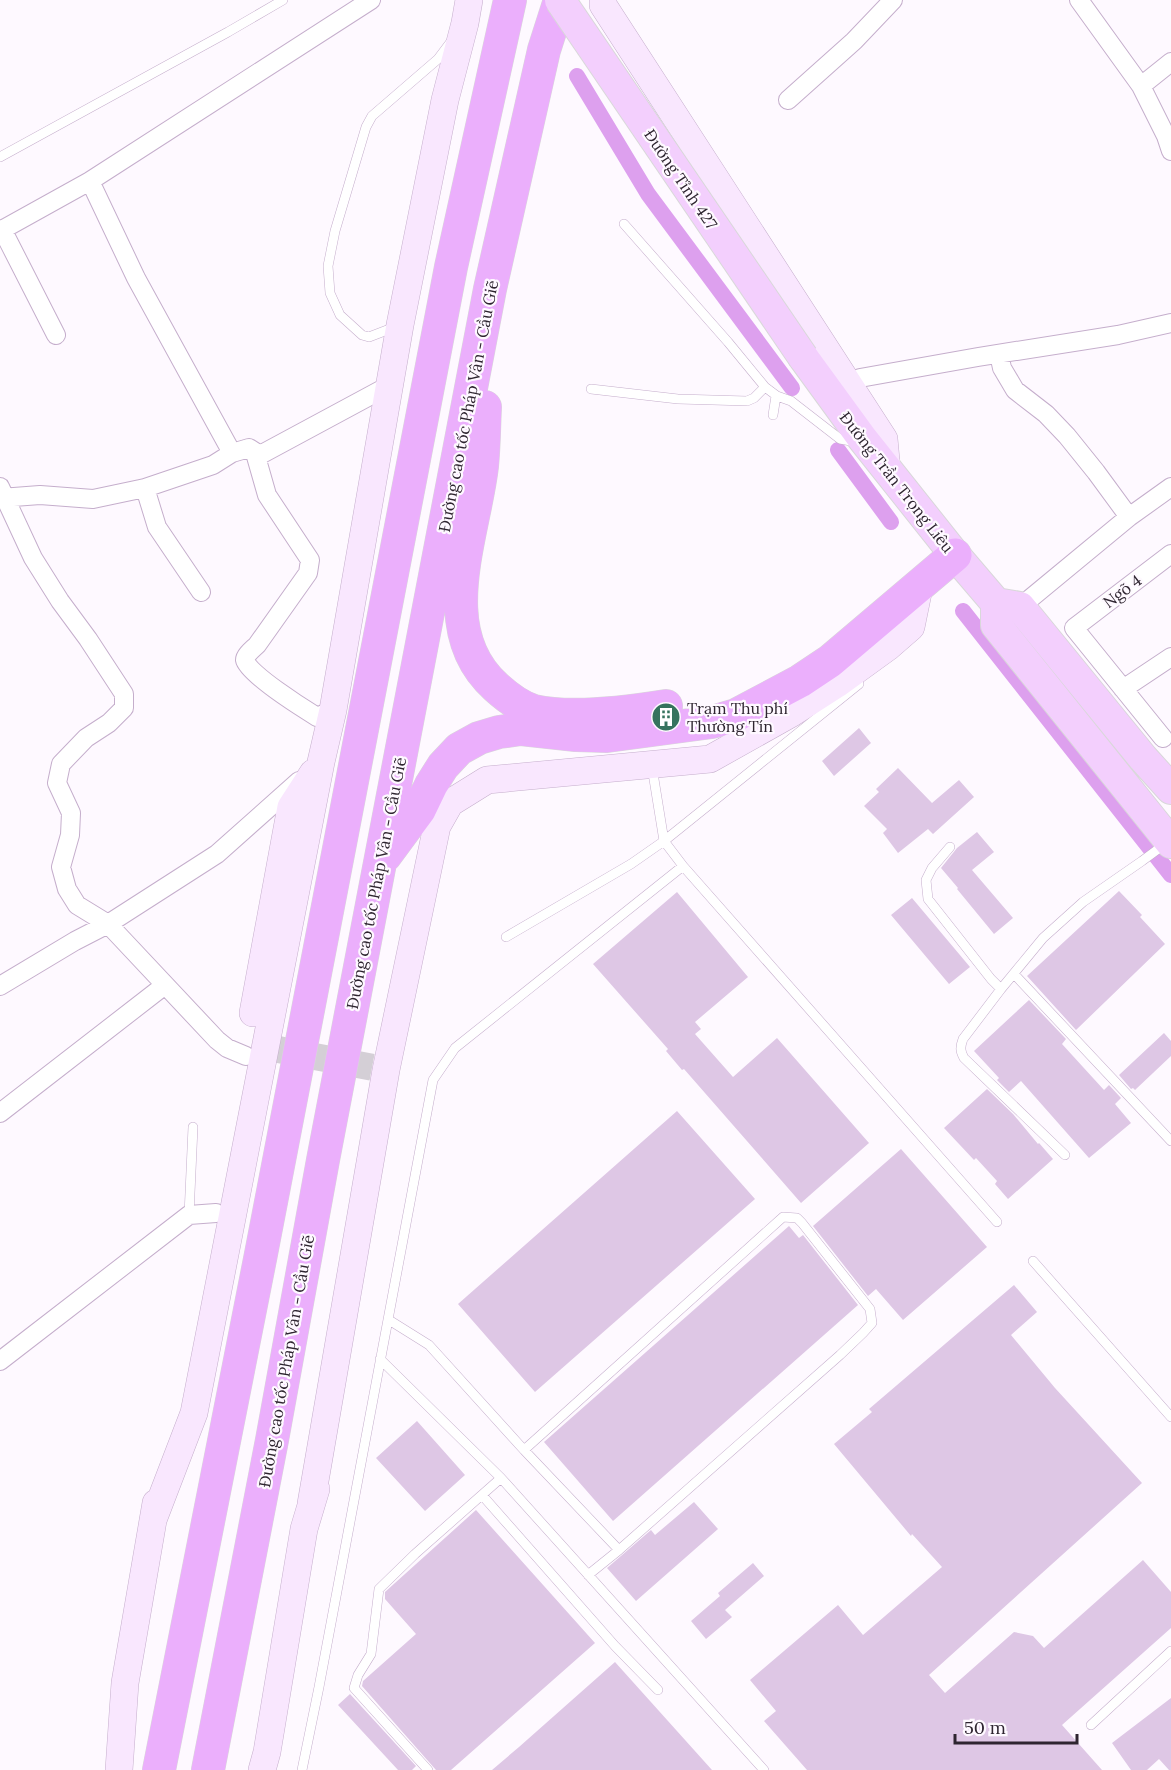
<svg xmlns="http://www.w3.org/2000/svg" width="1171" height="1770" font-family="Lora,serif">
  <rect width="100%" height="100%" fill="#fef9ff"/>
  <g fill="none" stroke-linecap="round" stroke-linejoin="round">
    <path stroke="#dda0ee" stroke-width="16" d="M577,76l71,118 144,194
      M838,450l53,72
      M963,611l208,264"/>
  </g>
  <path fill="#dec7e5" d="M859,728l12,15 -37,33 -12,-15z
    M898,768l34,35 27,-23 15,17 -41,37 -5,-5 -30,24 -15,-20 4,-4 -23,-23 15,-14 -3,-3z
    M977,832l17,20 -22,18 41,48 -19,16 -37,-45 1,-1 -17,-20 16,-20z
    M1119,891l23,24 -2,2 25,27 -89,86 -49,-54z
    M677,892l71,85 -53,45 6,7 -6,5 38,43 44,-39 92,105 -68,60 -117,-134 -2,1 -16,-19 2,-2 -75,-85z
    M912,898l58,69 -21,17 -58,-69z
    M1029,1000l37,39 -4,5 42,46 5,-5 12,13 -6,6 16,19 -42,35 -68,-77 -12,11 -12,-12 2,-2 -25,-27z
    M1164,1033l7,8v15l-36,34 -2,-2 -2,1 -12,-14z
    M987,1089l26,25 25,30 1,-1 14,16 -45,40 -13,-15 2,-3 -21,-23 -2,2 -30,-32z
    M677,1111l78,88 -220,193 -77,-88z
    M901,1149l86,98 -84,73 -27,-31 -8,7 -55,-70z
    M789,1226l10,12 4,-3 55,70 -245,216 -69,-79z
    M1014,1285l23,27 -26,23 44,53 87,95 -213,192 16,18 69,-61 19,4 11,12 99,-88 28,32v36l-109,97 40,45h-295l-43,-49 12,-10 -26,-31 88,-75 25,30 79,-68 -30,-33 -1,2 -77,-92 38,-32 -3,-3z
    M417,1421l48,54 -40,36 -49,-53z
    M694,1502l24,27 -82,72 -29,-33 44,-38 4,5z
    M476,1510l119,133 -144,127h-15l-74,-84 1,-5 53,-47 -31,-35v-7z
    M753,1563l11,13 -39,34 7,7 -26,22 -15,-18 29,-25 -2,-3z
    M615,1662l97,108h-220l27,-23z
    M350,1694l66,72 -4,4h-14l-60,-65z
    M1171,1698v72h-2l-10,-11 -12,11h-16l-19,-27z"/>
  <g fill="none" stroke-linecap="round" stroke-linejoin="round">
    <path stroke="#d4cfd6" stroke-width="27" stroke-dasharray="27 14" stroke-linecap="butt" d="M265,1047l121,23"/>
    <g stroke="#c5aecc" stroke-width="10">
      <path id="lane" d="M0,157l228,-125 55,-32
        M624,224l104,118 37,45 12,9 14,5 49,38 11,2 6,-2
        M395,327l-26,10 -7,-2 -22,-20 -10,-22 -2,-27 7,-35 31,-104 6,-11 66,-57 12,-16
        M591,389l87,10 69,2 7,-3 11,-11
        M773,415l3,-19
        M652,767l12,74 19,25
        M950,847l-18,21 -6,12 2,19 63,80 10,10 42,-51 40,-36 59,-41 23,-17
        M506,937l125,-73 33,-23 195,-157
        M1014,974l157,167
        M1001,989l-38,50c-3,8 -3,12 1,19l101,97
        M189,1215l4,-88
        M1033,1261l138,156
        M389,1320l40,25 95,105 95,100
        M380,1359l121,119 263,292
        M524,1450l259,-233 14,1 5,5 68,86 2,14 -9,10 -23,22 -221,195 -31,25
        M482,1495l133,151 43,44
        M1091,1725l80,-74
        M302,1770l17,-83 114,-607 22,-32 228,-182 314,356
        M428,1770l-74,-82 4,-13 13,-21 8,-65 36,-35 86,-76"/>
    </g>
    <g stroke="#c5aecc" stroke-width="20">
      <path id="street" d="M1079,0l62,86 25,50 5,15
        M1141,86l30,-24
        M788,100l66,-59 39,-41
        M90,181l46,97 96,175
        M2,229l54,106
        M0,231l90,-50 281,-181
        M999,354l3,14 13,22 31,24 21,22 29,36 33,45
        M850,387l5,-7 5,-2 118,-21 140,-22 53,-12
        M255,453l12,42 43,65 -2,13 -51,72c-4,4 -12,10 -12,15 2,13 59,49 72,57l16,-7
        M0,487l33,71 27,43 28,38 36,55v14l-15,15 -23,15 -25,26 -4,19 14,30 -1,22 -9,32 6,22 10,16 31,19 109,116 10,8 19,8
        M145,488l12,39 44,65
        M0,498l40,-3 53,4 52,-11 68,-23 19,-12 17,-5 11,7 130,-70
        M1020,607l109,-90 42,-30
        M1123,689l48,-32
        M1163,738l-89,-110 97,-74
        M0,986l75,-45 33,-17 109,-70 82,-73
        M0,1113l165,-128
        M0,1361l189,-146 27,-2"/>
    </g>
    <g stroke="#c5aecc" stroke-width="28">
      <path id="secondary" d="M603,0v5l281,434 3,32
        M253,1013l38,-206 22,-34
        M311,1504l75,-434 51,-244 13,-23 37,-23 223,-21 82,-46 45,-29 51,-37 23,-20 9,-44
        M153,1520l41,-107 127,-651 12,-52 67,-385 45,-225 20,-77 4,-23
        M119,1770l6,-87 31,-180
        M262,1770l5,-18 37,-223 12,-40"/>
    </g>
    <g stroke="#d9d8da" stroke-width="32">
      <path id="primary" d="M803,357l59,81 93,117 41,48 24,4 123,151 28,31
        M996,603v22l175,218"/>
    </g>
    <g stroke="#d9d8da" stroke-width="34">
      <path id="highway" d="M485,407c-1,19 -1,39 -3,59 -8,70 -50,164 14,221 11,10 24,20 38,24 36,8 95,1 132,-5
        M385,856l34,-46 12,-25 12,-19 16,-17 20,-11 20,-6 22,-3 55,6 31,1 105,-14 24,-7 64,-34 30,-20 125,-106
        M159,1770l102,-516 190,-987 59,-267
        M208,1770l64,-330 51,-280 167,-871 54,-239 16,-50"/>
    </g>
    <use href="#lane" stroke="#fff" stroke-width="9"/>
    <use href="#street" stroke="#fff" stroke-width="18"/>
    <use href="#secondary" stroke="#f9e7fe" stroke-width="27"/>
    <use href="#primary" stroke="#f3cffd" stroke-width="30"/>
    <use href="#highway" stroke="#ebaffc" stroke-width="33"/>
    <g stroke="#d9d8da" stroke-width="32" stroke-linecap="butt">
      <path id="primary-bridge" d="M560,0l243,357"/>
    </g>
    <use href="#primary-bridge" stroke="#f3cffd" stroke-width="30"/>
  </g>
  <defs>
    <g id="building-disc" transform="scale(1.5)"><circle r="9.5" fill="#36735e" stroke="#fef9ff"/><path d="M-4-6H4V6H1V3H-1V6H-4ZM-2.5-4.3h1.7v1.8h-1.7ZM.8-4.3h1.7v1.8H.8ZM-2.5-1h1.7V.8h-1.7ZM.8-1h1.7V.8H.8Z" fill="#fff"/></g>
  </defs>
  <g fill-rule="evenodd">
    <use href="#building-disc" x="666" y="717"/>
  </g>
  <g text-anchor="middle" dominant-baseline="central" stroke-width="4.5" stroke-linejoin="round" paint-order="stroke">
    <g font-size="16" fill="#2e2530" stroke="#fef9ff">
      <text transform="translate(681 179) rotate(56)">Đường Tỉnh 427</text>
      <text transform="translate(468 406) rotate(-79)">Đường cao tốc Pháp Vân - Cầu Giẽ</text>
      <text transform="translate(897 482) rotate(52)">Đường Trần Trọng Liêu</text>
      <text transform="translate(1122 591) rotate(-37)">Ngõ 4</text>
      <text transform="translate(376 883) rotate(-79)">Đường cao tốc Pháp Vân - Cầu Giẽ</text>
      <text transform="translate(286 1361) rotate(-80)">Đường cao tốc Pháp Vân - Cầu Giẽ</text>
    </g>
    <g font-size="16" fill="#2e2530" stroke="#fef9ff" text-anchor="start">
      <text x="687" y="708">Trạm Thu phí<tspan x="687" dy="18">Thường Tín</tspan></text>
    </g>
  </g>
  <path d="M955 1734v9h122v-9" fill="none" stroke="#2e2530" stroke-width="3"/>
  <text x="964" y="1734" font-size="18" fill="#2e2530" stroke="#fef9ff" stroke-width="4.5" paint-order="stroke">50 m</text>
</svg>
